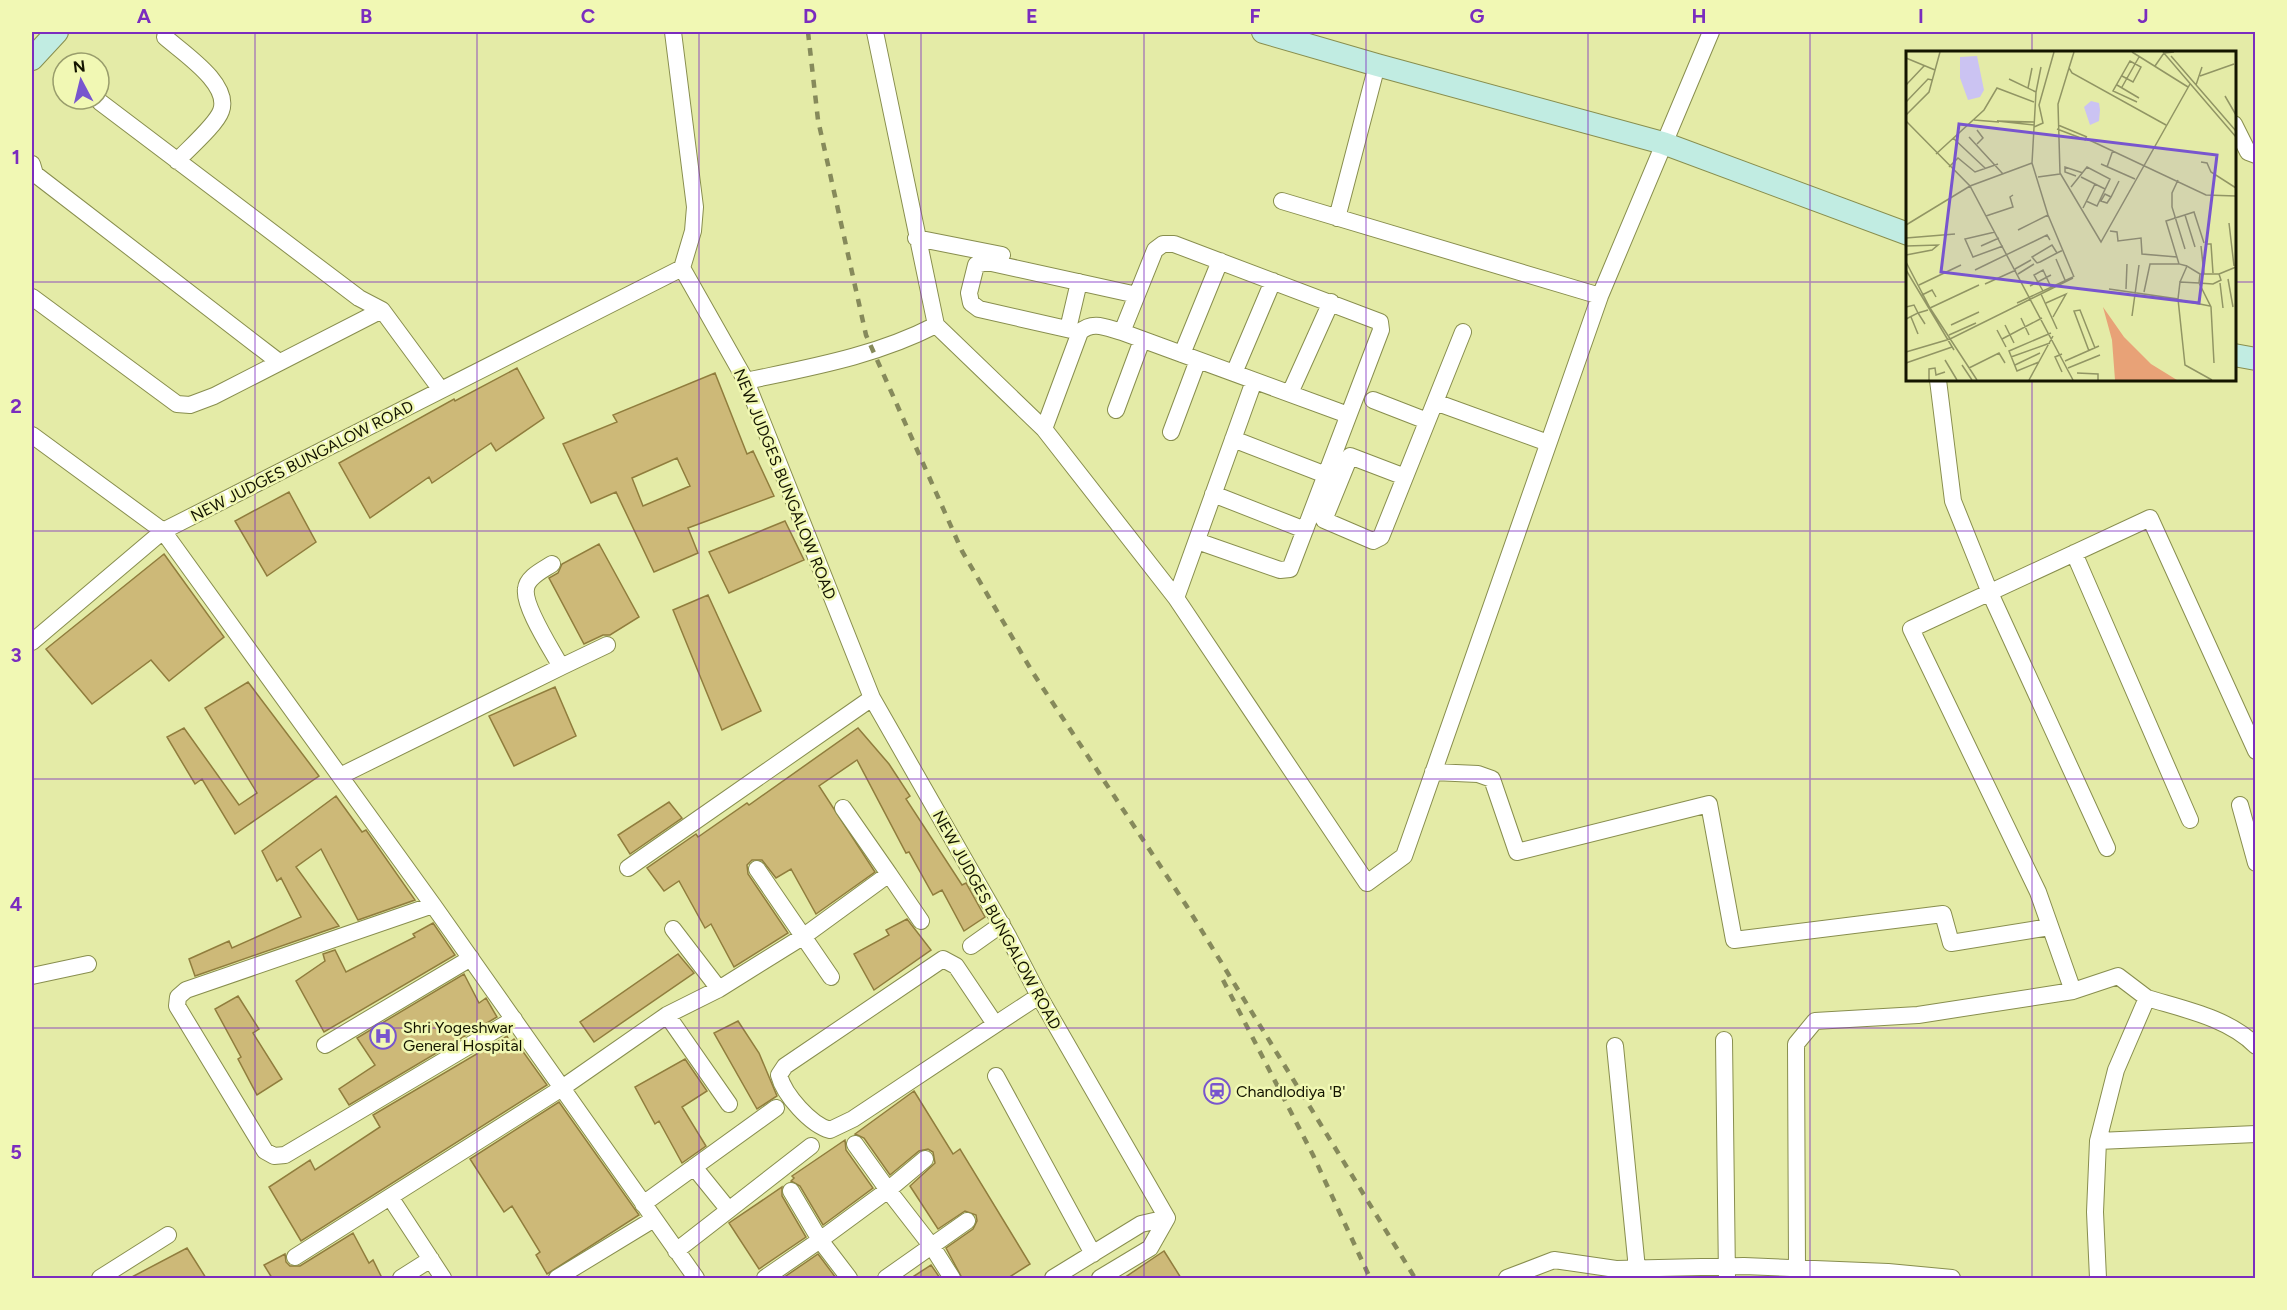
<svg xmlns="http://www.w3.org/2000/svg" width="2287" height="1310" font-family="Figtree,sans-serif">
  <rect width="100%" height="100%" fill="#e4eba7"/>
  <path fill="#cdb978" stroke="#907d3d" stroke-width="1.5" fill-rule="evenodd" d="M517,368l27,50 -48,33 -5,-8 -59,40 -3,-6 -59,41 -31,-55 115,-64 1,2z
    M715,373l32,81 6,-3 21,45 -86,32 10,25 -44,19 -38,-80 -25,11 -28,-59 54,-22 -4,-7zM677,458l13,28 -47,20 -11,-28z
    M289,492l27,50 -49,34 -32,-55z
    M785,521l19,39 -75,33 -20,-41z
    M599,544l40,73 -29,18h-7l-19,9 -35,-66 9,-5 4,-9z
    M164,554l60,83 -55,44 -18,-21 -59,44 -46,-55z
    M708,595l53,116 -39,19 -49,-120z
    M248,682l71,94 -84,58 -33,-55 -7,5 -28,-47 17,-9 55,77 18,-12 -52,-85z
    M555,687l21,49 -62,30 -25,-50z
    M858,728l31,36 21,32 -4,3 56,86 4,-2 19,34 -21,14 -22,-41 -9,5 -24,-43 -3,1 -49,-93 -38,26 56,86 -59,42 -25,-45 -15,9 -14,-18h-10l-5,5 1,9 40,59 -54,34 -23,-43 -6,4 -26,-47 -15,10 -17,-23 49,-34 2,3 49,-34 2,2z
    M336,796l26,36 4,-2 49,70 -57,20 -37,-71 -25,18 43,59 -144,50 -6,-17 40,-18 3,7 69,-31 -20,-39 -4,3 -15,-30z
    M669,802l13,16 -52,36 -12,-19z
    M907,919l24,31 -57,40 -20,-36 35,-19 -3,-5z
    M433,923l22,32 -131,77 -28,-51 29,-20 -2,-7 12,-4 11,22 69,-35 -2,-3z
    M678,954l16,19 -100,69 -14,-20z
    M464,974l15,29 7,-5 11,19 -148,88 -10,-16 36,-24 -18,-27z
    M238,996l21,33 -6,4 29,46 -25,16 -19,-36 3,-2 -26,-48z
    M738,1021l21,32 18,43 -20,13 -43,-76z
    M507,1036l3,6 4,-3 33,46 -246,156 -32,-54 41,-27 5,10 65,-43 -7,-12z
    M685,1059l22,32 -25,16 24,39 -24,17 -23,-42 -4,3 -20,-37z
    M914,1091l39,63 7,-5 70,115 -22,14h-46l-16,-30 27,-19 4,-8 -1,-6 -11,-4 -27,18 -28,-43 25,-23 -2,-11 -5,-3 -9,2 -29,24 -26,-37 -9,-4z
    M559,1102l80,113 -92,59 -11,-19 4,-3 -28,-46 -8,6 -34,-53z
    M845,1140l1,10 27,38 -50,37 -23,-39 -9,-5 3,-3 -2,-2z
    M782,1187v9l24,41 -47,32 -30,-46z
    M353,1233l16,30 4,-3 9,18h-110l-8,-13 21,-11 1,8 4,4h10z
    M187,1248l19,30h-76z
    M1164,1251l17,27h-57l31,-21z
    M818,1254l18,24h-53z
    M931,1265l9,13h-29z"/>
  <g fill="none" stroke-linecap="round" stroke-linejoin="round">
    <g stroke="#888e4e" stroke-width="18">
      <path id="street" d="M673,32l22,175 -2,24 -11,37
        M875,32l61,293 108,104 132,169 191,285 37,-27 196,-560 111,-264
        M165,37c18,16 66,47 56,74 -5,14 -33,38 -44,50
        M100,102l259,196 23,12 59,80
        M2234,124l14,28 8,3
        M32,164l3,10 244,188
        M1282,201l318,95
        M1337,218l40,-153
        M916,238l86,17
        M32,297l145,107 13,1 24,-9 168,-86
        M1068,329l11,-47
        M1080,332l-101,-23 -8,-6 -2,-10 7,-28 11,-3 150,33
        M1122,332l226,83
        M1182,354l38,-93
        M1234,373l39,-92
        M1938,380l15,121 37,92 117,255
        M746,381c66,-14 130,-25 190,-56
        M1290,393l41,-91
        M1373,400l54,21
        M1435,402l113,41
        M1116,410l26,-70
        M1044,429l36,-97c13,-12 27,-4 42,0l33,-82 8,-6h11l206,78 1,8 -91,239 -10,1 -83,-29
        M1171,432l27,-72
        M32,435l131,96 270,374 263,373
        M1233,439l93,36
        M1405,477l-55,-21 -26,64 49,21 8,-4 82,-205
        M1213,494l92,36
        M2074,553l116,267
        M1176,598l78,-217
        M32,642l131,-111 519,-263 64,113 126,317 136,238 31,60 128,222
        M561,667l46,-22
        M1433,772l45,2 14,5 25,73 192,-48 25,136 209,-26 8,29 99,-16
        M340,776l221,-109c-9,-17 -38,-61 -35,-78 1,-12 17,-19 26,-25
        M2240,805l16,58
        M843,808l46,66
        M628,868l244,-170
        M757,869l74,108
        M433,905l-247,85 -8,7 -1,9 88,145 9,5 11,-1 229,-136
        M673,929l46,60
        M971,946l31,-22
        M32,976l56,-12
        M2147,998l-29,-22 -45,15 -35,-99 -127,-263 239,-111 106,233
        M667,1015l62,89
        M995,1024l-39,-58 -13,-7 -158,107 -6,9c5,20 32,50 51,55l23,-11c62,-41 124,-83 186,-123
        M1724,1040l3,238
        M325,1045l146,-87
        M1615,1046l22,223
        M996,1076l97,178
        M2098,1141l18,-71 31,-72c36,11 82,20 109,48
        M855,1144l33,46 37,-31
        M694,1167l34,42
        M390,1197l53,81
        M643,1204l133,-96
        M676,1251l135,-105
        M295,1257l267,-169 105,-73 52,-26 85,-53 85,-62 32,47
        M1797,1268l-1,-224 19,-23 103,-6 155,-24
        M100,1278l68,-43
        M401,1278l30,-19
        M557,1278l97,-59
        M765,1278l55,-38 -29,-49
        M849,1278l-29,-38 68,-50 45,58 19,30
        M886,1278l81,-57
        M1053,1278l88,-54 26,-6
        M1100,1278l50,-30 17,-30
        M1507,1278l47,-18 62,9 128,-3 144,6 64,6
        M2098,1278l-3,-66 3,-71 158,-7"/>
    </g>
    <g stroke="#888e4e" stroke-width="24">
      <path id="secondary" d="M1263,32l114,33 286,78 245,91
        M32,59l25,-27
        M2234,355l22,4"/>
    </g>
    <use href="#street" stroke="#fff" stroke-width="16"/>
    <use href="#secondary" stroke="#c1ece2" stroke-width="22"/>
    <path stroke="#868a5b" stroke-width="4.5" stroke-dasharray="8 8" stroke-linecap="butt" d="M808,32l10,88 48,215 96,216 71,122 153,232 229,373
      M1223,980l90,175 57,123"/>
  </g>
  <path fill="none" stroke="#7b2cbf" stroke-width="1.5" stroke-opacity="0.55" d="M255,32v1246M477,32v1246M699,32v1246M921,32v1246M1144,32v1246M1366,32v1246M1588,32v1246M1810,32v1246M2032,32v20M32,282h1876M2234,282h22M2032,380v898M32,531h2224M32,779h2224M32,1028h2224"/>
  <defs>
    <g id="hospital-ring" transform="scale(1.35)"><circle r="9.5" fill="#f1f8b4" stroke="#7855ce" stroke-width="1.5"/><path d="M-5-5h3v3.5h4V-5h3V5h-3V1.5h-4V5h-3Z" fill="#7855ce"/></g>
    <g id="station-ring" transform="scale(1.35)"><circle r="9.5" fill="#f1f8b4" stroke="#7855ce" stroke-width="1.5"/><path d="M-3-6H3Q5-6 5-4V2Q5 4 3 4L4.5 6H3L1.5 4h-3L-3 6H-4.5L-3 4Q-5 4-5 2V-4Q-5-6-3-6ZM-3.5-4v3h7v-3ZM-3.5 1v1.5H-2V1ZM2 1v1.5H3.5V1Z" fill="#7855ce"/></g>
  </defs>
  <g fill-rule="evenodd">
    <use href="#hospital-ring" x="383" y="1036"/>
    <use href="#station-ring" x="1217" y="1091"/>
  </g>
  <g text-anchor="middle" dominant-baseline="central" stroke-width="5" stroke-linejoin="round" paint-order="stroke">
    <g font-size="16" fill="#141500" stroke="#f1f8b4">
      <text transform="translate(302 461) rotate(-27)">NEW JUDGES BUNGALOW ROAD</text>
      <text transform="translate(785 484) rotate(68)">NEW JUDGES BUNGALOW ROAD</text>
      <text transform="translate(997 920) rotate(61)">NEW JUDGES BUNGALOW ROAD</text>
    </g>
    <g font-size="16" fill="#141500" stroke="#f1f8b4" text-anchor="start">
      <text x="403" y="1027">Shri Yogeshwar<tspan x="403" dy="18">General Hospital</tspan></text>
      <text x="1236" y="1091">Chandlodiya 'B'</text>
    </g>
  </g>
  <g transform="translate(1906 51)">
    <rect width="330" height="330" fill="#e4eba7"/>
    <path d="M197,256l21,30 27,27 26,16h-62l-3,-40z" fill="#e8a277"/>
    <path d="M71,5l7,34 -4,7 -12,3 -8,-22v-21zM185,50l8,2 1,7 -1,11 -9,4 -6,-18z" fill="#cbc3f2"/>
    <path fill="none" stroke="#919564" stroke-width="1.5" d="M168,1l-5,16 3,5 94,52M226,1l56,35M257,1l73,85M265,5l65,75M0,7l29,12M249,15l9,-13 10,-1M163,17l-11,36 2,69 41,69 89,-158M216,25l11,6 8,-15 -11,-6 -17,30 24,11M294,25l34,-12M103,28l27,13 -4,71M0,34l18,-19M211,34l22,13M290,34l6,-18M216,36l17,-30M122,37l4,-20M130,41l5,-25M319,45l11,19M0,51l22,-23 4,1M0,64l23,-23 11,-40M68,69l25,2M0,70l64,65 103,194M91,70l37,1M91,70l37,4M152,74l29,12M128,76l9,-4 -4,-18 15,-53M151,78l29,11M63,86l34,37M47,87l32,30M179,87l121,57 30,1M71,93l6,-6 -6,-8M30,103l48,-44 13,-22 37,14M295,111l6,1 4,9 25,16M195,113l34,15M43,116l9,-9 17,14 23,-8M201,116l6,-17M170,125l-11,-4v-5l18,6M132,126l22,-3M175,126l24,12M272,129l-6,13v14l13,42M165,136l16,-20 23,12 -13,27 -11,-5M205,146l-6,-3 -4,7 6,2 4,-6 8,-16M177,157l12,-24M279,164l10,32M80,165l27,-9 -3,-10 3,-2M323,172l5,43M0,174l64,-39 62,-23 16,52 26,62M112,179l30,-15M204,180l7,1 1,9 23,-3 1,16 35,3M89,181l-30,7 8,18 30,-11M0,187l49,-4M299,193h6l2,29M0,195l32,-1 -6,5 -26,5M75,195l18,-8M295,195l3,28M151,202l-5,-8 -20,12 5,6 3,-1 17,-9 4,-2h1M150,208l9,21M0,211l24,46 47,72M281,215l-8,-2 -13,-43 28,-9 10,31M109,218l16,-9M0,219l48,80M69,219l72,-35 3,5M112,223l16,-10M313,223l17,-7M322,228l5,28M274,231l7,-16 13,8 -1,9 14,1 8,-4 -2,-6h-19M314,232l3,25M79,233l31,-14M13,234l42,-20M124,235l21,-11M203,238l69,10 7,66 27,15M220,238l1,-25M137,240l-9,-16 9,-5 8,17M238,241l6,-28h29M135,243l16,35M16,244l10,-5 4,7M272,248l2,-17 19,1 12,24 3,56M273,249l31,6M111,252l56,-26M140,252l20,-9 -13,23M0,256l8,-2 4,8 -12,6M24,257l49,-23M226,265l7,-51M5,266l7,17M115,267l8,17M19,273l-7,-11 10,-3M45,274l28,-13M99,274l9,18M91,279l9,17M43,284l27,-12M96,288l40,-21M183,300l-15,-40 6,-1 15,38M0,301l44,-13 123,-61M156,303l-7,3 7,15M105,306l39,-14M39,309l12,20M159,310l34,-15M133,311l-22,9 -8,-20 42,-18M0,312l46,-16M56,314l10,15M109,314l25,-12M63,317l30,-15 6,10M162,317l32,-13M171,322l21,1v6M23,329v-11l6,-1 1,7 9,-3M123,329l24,-44"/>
    <path fill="#7855ce" fill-opacity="0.15" stroke="#7855ce" stroke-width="3" d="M53,73l258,31 -18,148 -258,-31z"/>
    <rect width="330" height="330" fill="none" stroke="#141500" stroke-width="3"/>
  </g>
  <rect width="2287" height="1310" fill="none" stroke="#f1f8b4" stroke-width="66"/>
  <g transform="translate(81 81) rotate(353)"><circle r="28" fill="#f1f8b4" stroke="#999d6c" stroke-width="1.5"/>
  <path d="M0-4.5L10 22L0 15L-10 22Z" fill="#7855ce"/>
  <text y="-9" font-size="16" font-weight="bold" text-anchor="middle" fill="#141500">N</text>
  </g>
  <rect x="33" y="33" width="2221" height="1244" fill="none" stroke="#7b2cbf" stroke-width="2"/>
  <g font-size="20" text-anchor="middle" font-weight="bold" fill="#7b2cbf">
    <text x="144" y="23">A</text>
    <text x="366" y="23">B</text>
    <text x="588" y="23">C</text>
    <text x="810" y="23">D</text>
    <text x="1032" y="23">E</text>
    <text x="1255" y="23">F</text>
    <text x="1477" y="23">G</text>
    <text x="1699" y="23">H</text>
    <text x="1921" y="23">I</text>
    <text x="2143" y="23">J</text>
    <text x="16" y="164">1</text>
    <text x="16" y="413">2</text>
    <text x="16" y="662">3</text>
    <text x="16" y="911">4</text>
    <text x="16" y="1159">5</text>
  </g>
</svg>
